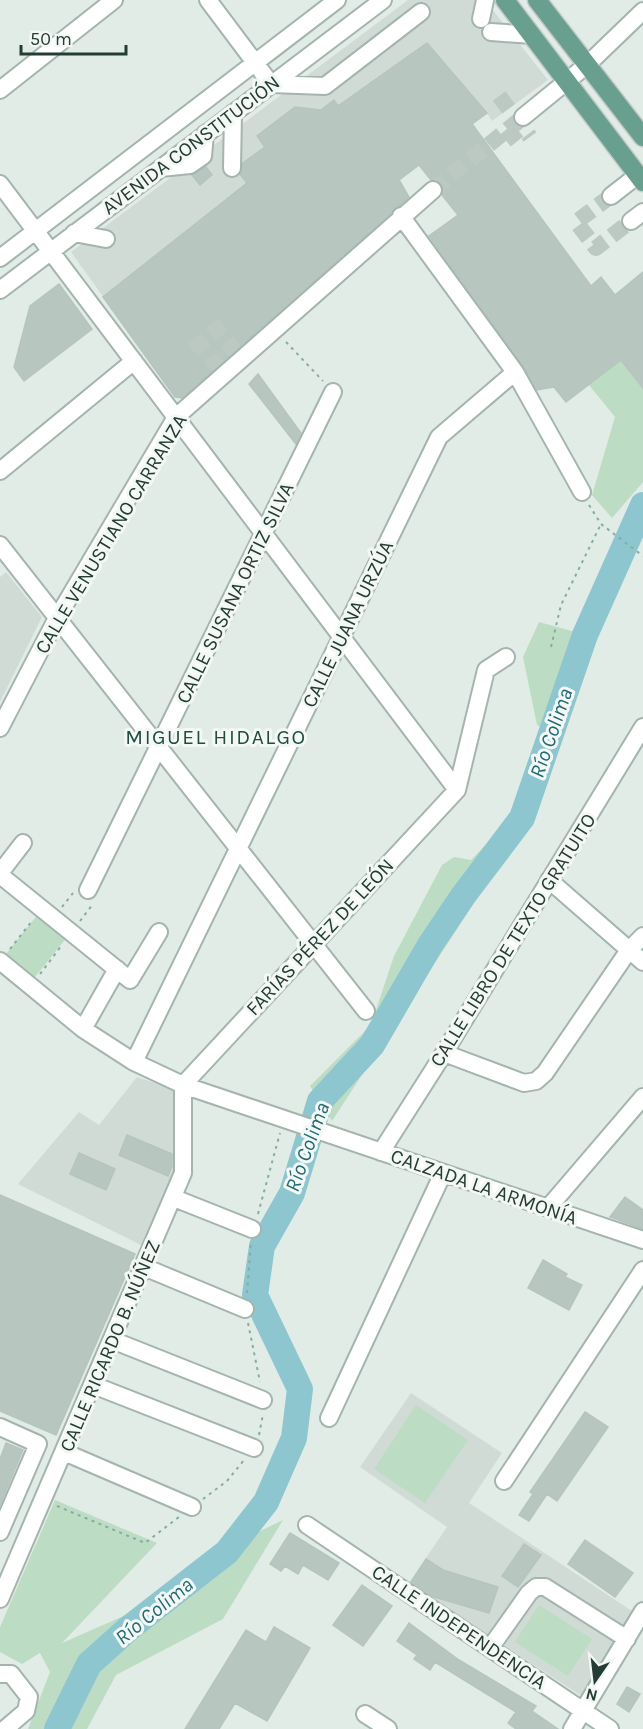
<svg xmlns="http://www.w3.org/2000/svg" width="643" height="1729" font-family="Karla,sans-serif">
  <rect width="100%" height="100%" fill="#e2ece7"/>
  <path fill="#d1dbd6" d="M408,0h77l63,80 -56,41 -5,-8 -14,11 38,52 -53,39 -39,-50 -19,15 10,18 -228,200 -7,-1 -104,-145z
    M6,572l36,45 -42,85v-125z
    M137,1077l41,14v79l-35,76 -125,-62 61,-72 20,13z
    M411,1393l91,60 -33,50 166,110 -45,79 -10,3 -171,-112 38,-56 -87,-60z"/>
  <path fill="#bcdcc4" d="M621,360l22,28v94l-31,36 -20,-23 23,-78 -26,-32z
    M539,622l51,14 4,9 -33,94 -24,-14 -14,-68z
    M498,832l19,5 -185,284 -22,-35 61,-61 23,-69 48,-91 12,-8 17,3z
    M39,913l29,23 -33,41 -29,-23z
    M416,1405l52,35 -43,63 -51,-34z
    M55,1500l102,43 -95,100 73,-32 77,-57 71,-34 -60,99 -107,56 -29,54h-59l22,-57 -10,-19 -18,11 -22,-12v-25z
    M539,1605l53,34 -24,37 -53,-34z"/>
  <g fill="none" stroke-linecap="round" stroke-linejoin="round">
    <path stroke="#8dc6ce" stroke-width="26" d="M57,1729l32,-65 39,-35 99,-77 39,-50 28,-64 6,-49 -45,-94 7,-49 30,-53 28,-92 52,-56 58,-100 33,-49 59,-78 63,-183 58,-130"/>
  </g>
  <path fill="#b8c6c0" stroke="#b5c5be" stroke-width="1.5" d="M427,43l60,70 -15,11 119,162 10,-9 14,18 28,-23v116l-22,-28 -55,42 -12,-15 -17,3 -14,-24 -94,-130 29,-21 -16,-20 -1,-11 -10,-4 -12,-15 -20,15 10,17 -227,201 -7,-1 -72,-100 144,-114 -7,-9 3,-11 22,-16 -8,-11 38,-29 26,3 13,-10 4,6z
    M206,167l6,8 -12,10 -8,-10z
    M59,284l33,45 -68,52 -10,-14 16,-61z
    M258,374l43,59 -5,11 -47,-60z
    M127,1135l45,19v12l-4,10 -49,-21z
    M79,1153l36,16 -9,21 -36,-16z
    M0,1195l135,59 -79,181 -56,-24z
    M625,1197l18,13v19l-33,-12z
    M543,1260l24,14 -2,3 17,8 -13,25 -41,-22z
    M585,1412l23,15 -51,74 -10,-7 -18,27 -10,-6 14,-21 -3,-2z
    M6,1443l17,7 -23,55v-46z
    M290,1533l49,30 -11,17 -25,-15 -5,9 -13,-8 -4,5 -11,-7z
    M585,1540l48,33 -18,24 -47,-33z
    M524,1544l17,11 -23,32 -16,-11z
    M426,1559l17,11 55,17 -9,26 -58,-17 -20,-14z
    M362,1585l30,21 -29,40 -30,-21z
    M409,1623l50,37 77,46 -4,5 26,18h-42l-8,-6 8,-11 -81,-50 -5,8 -16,-11 3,-4 -20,-14z
    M274,1627l36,21 -43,73 -32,-18 -16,26h-34l61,-99 20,12z
    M627,1687l13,7 -11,18 -12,-8z"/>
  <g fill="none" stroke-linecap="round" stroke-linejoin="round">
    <path stroke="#bcc9c3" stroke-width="16" stroke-dasharray="16 8" stroke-linecap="butt" d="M499,96l31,41
      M507,129l12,15
      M433,190l90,-73
      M611,196l-35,26 20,26 35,-27
      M212,323l29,36
      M194,339l30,35"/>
    <g stroke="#a5b4ae" stroke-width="20">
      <path id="minor" d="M208,0l63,84
        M481,19l4,-19
        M491,32l41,3
        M271,84l54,2 96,-74
        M0,90l114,-90
        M523,117l65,-53 55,-53
        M161,168l29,-3 13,-9 2,-22
        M232,168l1,-55
        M0,184l457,606
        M611,196l27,-21
        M401,216l114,156 67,120
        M631,221l12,-9
        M74,233l32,6
        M0,258l337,-258
        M0,290l383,-290
        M0,471l134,-110
        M0,545l366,466
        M0,728l57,-110 119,-201 257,-227
        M0,873l23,-30
        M0,875l130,105 29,-48
        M549,880l94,82
        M88,890l245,-498
        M0,961l83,68 51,33 49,23 460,155
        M83,1029l34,-60
        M444,1053l80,30 12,-2 9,-8 84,-123 14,-14
        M134,1062l305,-625 76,-65
        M381,1152l63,-99 199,-326
        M174,1198l78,31
        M548,1208l95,-111
        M144,1267l101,42
        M112,1340l151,60
        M93,1385l161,63
        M329,1418l114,-245
        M0,1427l38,17 -38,88
        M64,1452l128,55
        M504,1481l139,-211
        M307,1525l303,204
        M0,1599l183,-426v-88l274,-295 29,-120 20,-13
        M490,1648l39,-55 7,-6h9l82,52
        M0,1674h11l18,23 -3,14 -21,18
        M365,1714l23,15
        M572,1729l71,-118"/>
    </g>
    <g stroke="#c1c8c6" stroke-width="21">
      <path id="major" d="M505,0l138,182
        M537,0l106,137"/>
    </g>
    <path stroke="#85ad9f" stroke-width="2" stroke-dasharray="3 4.5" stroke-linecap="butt" d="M286,342l37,39
      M589,505l12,19 42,32
      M551,647l10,-42 40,-81
      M62,907l11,-14
      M80,921l13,-17
      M10,949l22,-28
      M40,974l22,-29
      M258,1214l22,-81
      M247,1293l4,-51
      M248,1323l12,59
      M259,1435l4,-21
      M203,1499l24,-18 17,-21
      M57,1506l88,37 34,-26"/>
    <use href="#minor" stroke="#fff" stroke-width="16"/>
    <use href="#major" stroke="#699f8f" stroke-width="18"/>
  </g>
  <g text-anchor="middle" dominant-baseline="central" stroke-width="6" stroke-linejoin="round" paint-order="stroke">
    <g font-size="20" fill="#233c34" stroke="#f3f8f5">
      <text transform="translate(191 145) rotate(-37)">AVENIDA CONSTITUCIÓN</text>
      <text transform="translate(111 534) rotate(-59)">CALLE VENUSTIANO CARRANZA</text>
      <text transform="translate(235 593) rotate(-64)">CALLE SUSANA ORTIZ SILVA</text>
      <text transform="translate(348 624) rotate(-64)">CALLE JUANA URZÚA</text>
      <text transform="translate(320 937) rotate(-47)">FARÍAS PÉREZ DE LEÓN</text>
      <text transform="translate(513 940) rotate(-58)">CALLE LIBRO DE TEXTO GRATUITO</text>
      <text transform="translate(484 1187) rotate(19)">CALZADA LA ARMONÍA</text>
      <text transform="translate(110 1346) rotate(-67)">CALLE RICARDO B. NÚÑEZ</text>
      <text transform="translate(459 1627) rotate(34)">CALLE INDEPENDENCIA</text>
    </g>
    <g font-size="21" font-style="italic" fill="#216975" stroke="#f3f8f5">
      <text transform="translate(551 733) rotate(-71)">Río Colima</text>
      <text transform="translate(307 1147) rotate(-70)">Río Colima</text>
      <text transform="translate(154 1611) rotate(-39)">Río Colima</text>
    </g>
    <g font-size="21" letter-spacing="1.5" fill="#204d41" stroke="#f3f8f5">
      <text x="216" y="737">MIGUEL HIDALGO</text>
    </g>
  </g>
  <g transform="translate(595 1681) rotate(194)" stroke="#f3f8f5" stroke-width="4.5" paint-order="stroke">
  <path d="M0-4.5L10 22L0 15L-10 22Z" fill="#233c34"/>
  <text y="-9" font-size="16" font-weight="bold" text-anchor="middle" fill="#233c34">N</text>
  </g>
  <path d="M21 45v9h105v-9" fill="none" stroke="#233c34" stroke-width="3"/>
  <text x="30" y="45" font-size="18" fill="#233c34" stroke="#f3f8f5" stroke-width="4.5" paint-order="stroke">50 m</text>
</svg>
